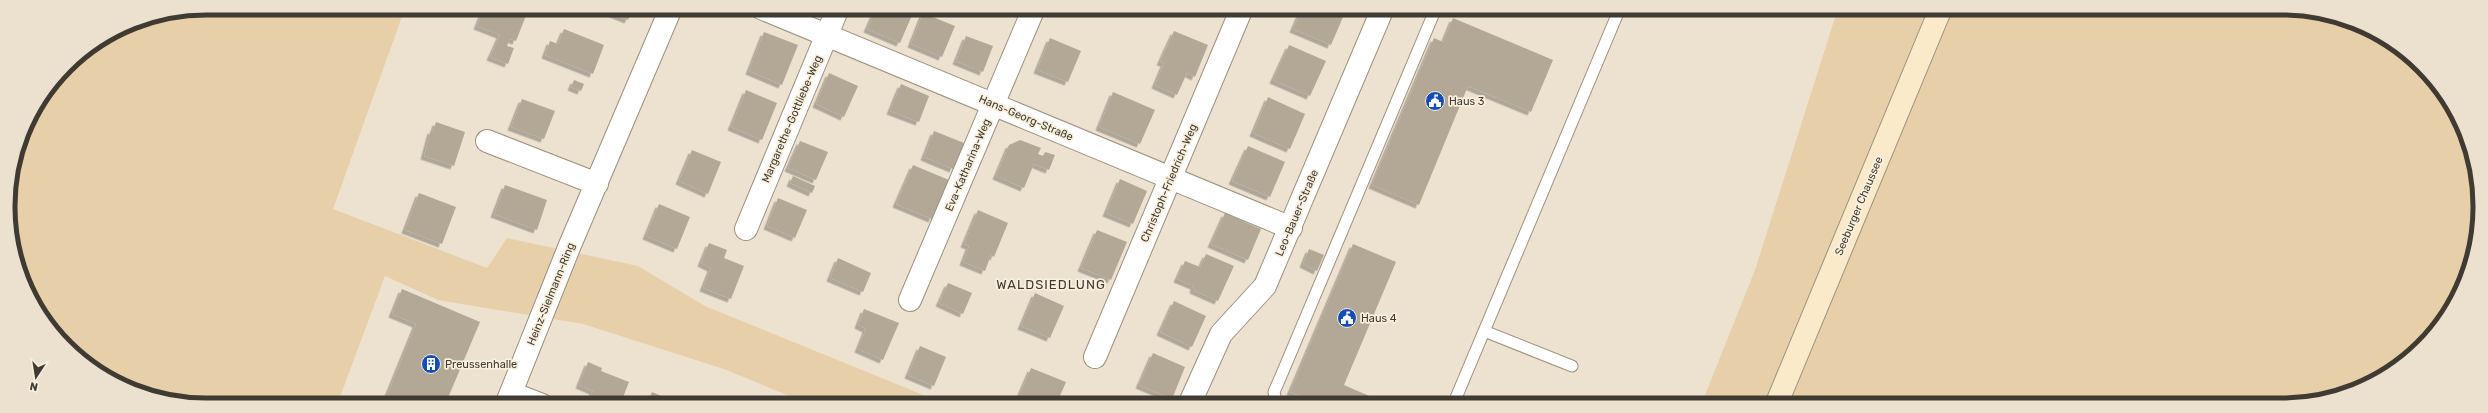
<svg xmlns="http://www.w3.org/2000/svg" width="2488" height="413" font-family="Rubik,sans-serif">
  <defs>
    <filter id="shadow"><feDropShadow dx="-3.5" dy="3.5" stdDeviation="0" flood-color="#0004"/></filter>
  </defs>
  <rect width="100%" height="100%" fill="#ede2cf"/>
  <path fill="#e7d0a9" d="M207,8h198l-72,201 154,59 20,-30 131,28 67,40 243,99h-137l-87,-36 -141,-45 -145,-24 -53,-24 -48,129h-144l-74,-20 -62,-47 -38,-67 -11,-77 15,-64 43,-64 65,-43z
    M1838,8h457l74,21 62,47 39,67 10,77 -15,63 -43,64 -53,38 -74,20h-594l54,-135z"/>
  <path fill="#b3a896" filter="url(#shadow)" d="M484,8h30l13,5 -11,28 -6,-2 -3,7 7,2 -6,16 -18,-7 10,-22 -23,-9z
    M598,8h35l-5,12z
    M876,8h26l11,5 -13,30 -33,-14z
    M1007,8h13l-2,5z
    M1302,8l44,2 -15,35 -38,-16z
    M923,13l32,13 -13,31 -31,-13z
    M1453,18l100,42 -22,52 -63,-26 -49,119 -47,-20 62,-147 9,4z
    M564,29l40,16 -11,29 -48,-19 5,-14 8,3z
    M1174,31l34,14 -13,32 -8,-4 -10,22 -22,-10 9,-22 -4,-1z
    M764,32l34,13 -16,40 -33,-14z
    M966,36l27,10 -10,26 -27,-11z
    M1050,38l31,13 -13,31 -31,-12z
    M1289,45l37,16 -16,35 -37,-16z
    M829,73l29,13 -14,31 -28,-13z
    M574,80l10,4 -3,7 -10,-4z
    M901,84l28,12 -10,26 -29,-11z
    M746,90l31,13 -15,37 -31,-13z
    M1113,92l42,18 -15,34 -41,-17z
    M1268,97l37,17 -15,35 -37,-16z
    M522,99l33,12 -11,28 -33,-12z
    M436,122l29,10 -11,34 -30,-10 7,-26 2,1z
    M934,131l30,12 -11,26 -29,-12z
    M1020,140l21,8 -3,6 5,2 2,-4 10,3 -6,15 -15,-6 -10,24 -28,-12 13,-31z
    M800,141l28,11 -12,28 -28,-12z
    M1248,146l37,16 -15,35 -38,-16z
    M692,150l29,12 -13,32 -29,-13z
    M913,165l36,15 -17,39 -36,-15z
    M793,176l22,10 -3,7 -22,-10z
    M1120,179l27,12 -14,33 -27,-11z
    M505,185l42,15 -10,30 -43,-16z
    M419,193l37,14 -14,37 -37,-14z
    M778,198l29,12 -12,28 -28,-12z
    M659,204l31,13 -13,32 -31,-13z
    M978,210l30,13 -14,34 -3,-2 -6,16 -22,-9 6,-16 -5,-2z
    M1225,213l36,16 -13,31 -37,-16z
    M1097,230l30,12 -16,38 -30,-12z
    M709,243l18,7 -3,8 20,8 -13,33 -28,-11 8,-20 -10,-5z
    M1353,244l43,18 -52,123 46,20h-92l3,-9 -11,-4z
    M1309,249l15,6 -7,16 -14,-7z
    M1206,254l28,12 -16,35 -25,-11 1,-4 -17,-7 8,-18 15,6z
    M838,258l33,15 -8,19 -33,-14z
    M948,283l24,10 -9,21 -24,-11z
    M402,289l78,33 -35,83h-62l33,-81 -24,-10z
    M1035,293l29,13 -14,32 -29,-12z
    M1174,301l32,15 -14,31 -32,-15z
    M864,309l35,14 -16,37 -25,-11 8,-20 -8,-4z
    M920,346l26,11 -12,29 -26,-11z
    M1153,353l32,14 -13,32 -33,-14z
    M588,362l14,6 -1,3 28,11 -9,23h-17l-14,-6 4,-8 -14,-6z
    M1031,368l35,14 -10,23h-29l-10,-4z
    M652,392l23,10 -1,3h-28z"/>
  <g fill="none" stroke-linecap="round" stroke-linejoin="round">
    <g stroke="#9b917f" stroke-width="13">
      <path id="lane" d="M1484,331l88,35
        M1277,405l-3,-13 7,-16 155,-368
        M1453,405l167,-397"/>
    </g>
    <g stroke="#9b917f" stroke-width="24">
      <path id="street" d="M761,8l530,220
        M487,141l110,43
        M746,229l92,-221
        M910,300l124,-292
        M1095,357l147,-349
        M511,393l31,12
        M506,405l64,-160 101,-237
        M1189,405l32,-71 44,-48 118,-278"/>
    </g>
    <g stroke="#9b917f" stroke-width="24">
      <path id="secondary" d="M1776,405l165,-397"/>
    </g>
    <use href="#lane" stroke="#fff" stroke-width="11"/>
    <use href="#street" stroke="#fff" stroke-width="22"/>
    <use href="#secondary" stroke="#fbeaca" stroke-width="22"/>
  </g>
  <defs>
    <g id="civic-disc" transform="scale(1)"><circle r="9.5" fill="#144cb8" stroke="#faefdc"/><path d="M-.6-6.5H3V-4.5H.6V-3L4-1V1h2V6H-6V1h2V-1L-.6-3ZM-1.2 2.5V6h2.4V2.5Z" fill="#fff"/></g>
    <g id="building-disc" transform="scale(1)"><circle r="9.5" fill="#144cb8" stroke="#faefdc"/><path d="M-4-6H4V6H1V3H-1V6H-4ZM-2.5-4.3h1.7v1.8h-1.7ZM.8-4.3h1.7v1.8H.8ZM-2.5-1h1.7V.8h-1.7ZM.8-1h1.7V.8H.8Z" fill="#fff"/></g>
  </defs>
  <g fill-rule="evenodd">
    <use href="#civic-disc" x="1435" y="101"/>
    <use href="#civic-disc" x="1347" y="318"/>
    <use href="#building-disc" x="431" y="364"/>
  </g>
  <g text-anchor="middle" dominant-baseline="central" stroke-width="3.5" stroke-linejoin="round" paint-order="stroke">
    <g font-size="11" fill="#3f3b33" stroke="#faefdc" text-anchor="start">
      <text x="1449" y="101">Haus 3</text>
      <text x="1361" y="318">Haus 4</text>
      <text x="445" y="364">Preussenhalle</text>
    </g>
    <g font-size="11" fill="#3f3b33" stroke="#faefdc">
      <text transform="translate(1026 118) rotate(23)">Hans-Georg-Straße</text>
      <text transform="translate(792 119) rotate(-67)">Margarethe-Gottliebe-Weg</text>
      <text transform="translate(968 165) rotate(-67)">Eva-Katharina-Weg</text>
      <text transform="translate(1169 183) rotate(-67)">Christoph-Friedrich-Weg</text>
      <text transform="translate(1859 206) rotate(-67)">Seeburger Chaussee</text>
      <text transform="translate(1297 213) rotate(-67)">Leo-Bauer-Straße</text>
      <text transform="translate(551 294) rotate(-68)">Heinz-Sielmann-Ring</text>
    </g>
    <g font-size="13" letter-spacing="1" fill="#3f3b33" stroke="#faefdc">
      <text x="1051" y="284">WALDSIEDLUNG</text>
    </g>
  </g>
  <path d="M0 0H2488V413H0ZM206 15H2282A191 191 0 0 1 2473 206V207A191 191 0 0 1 2282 398H206A191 191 0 0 1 15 207V206A191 191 0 0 1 206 15Z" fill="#ebe1ce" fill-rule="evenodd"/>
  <path fill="none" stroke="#3f3b33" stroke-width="5" d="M206 15H2282A191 191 0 0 1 2473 206V207A191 191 0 0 1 2282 398H206A191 191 0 0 1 15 207V206A191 191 0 0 1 206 15Z"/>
  <g transform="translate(36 377) rotate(192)" stroke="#faefdc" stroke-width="3" paint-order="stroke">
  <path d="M0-3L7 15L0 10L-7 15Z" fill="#3f3b33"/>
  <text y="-6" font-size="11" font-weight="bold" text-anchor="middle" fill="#3f3b33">N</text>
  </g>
</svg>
